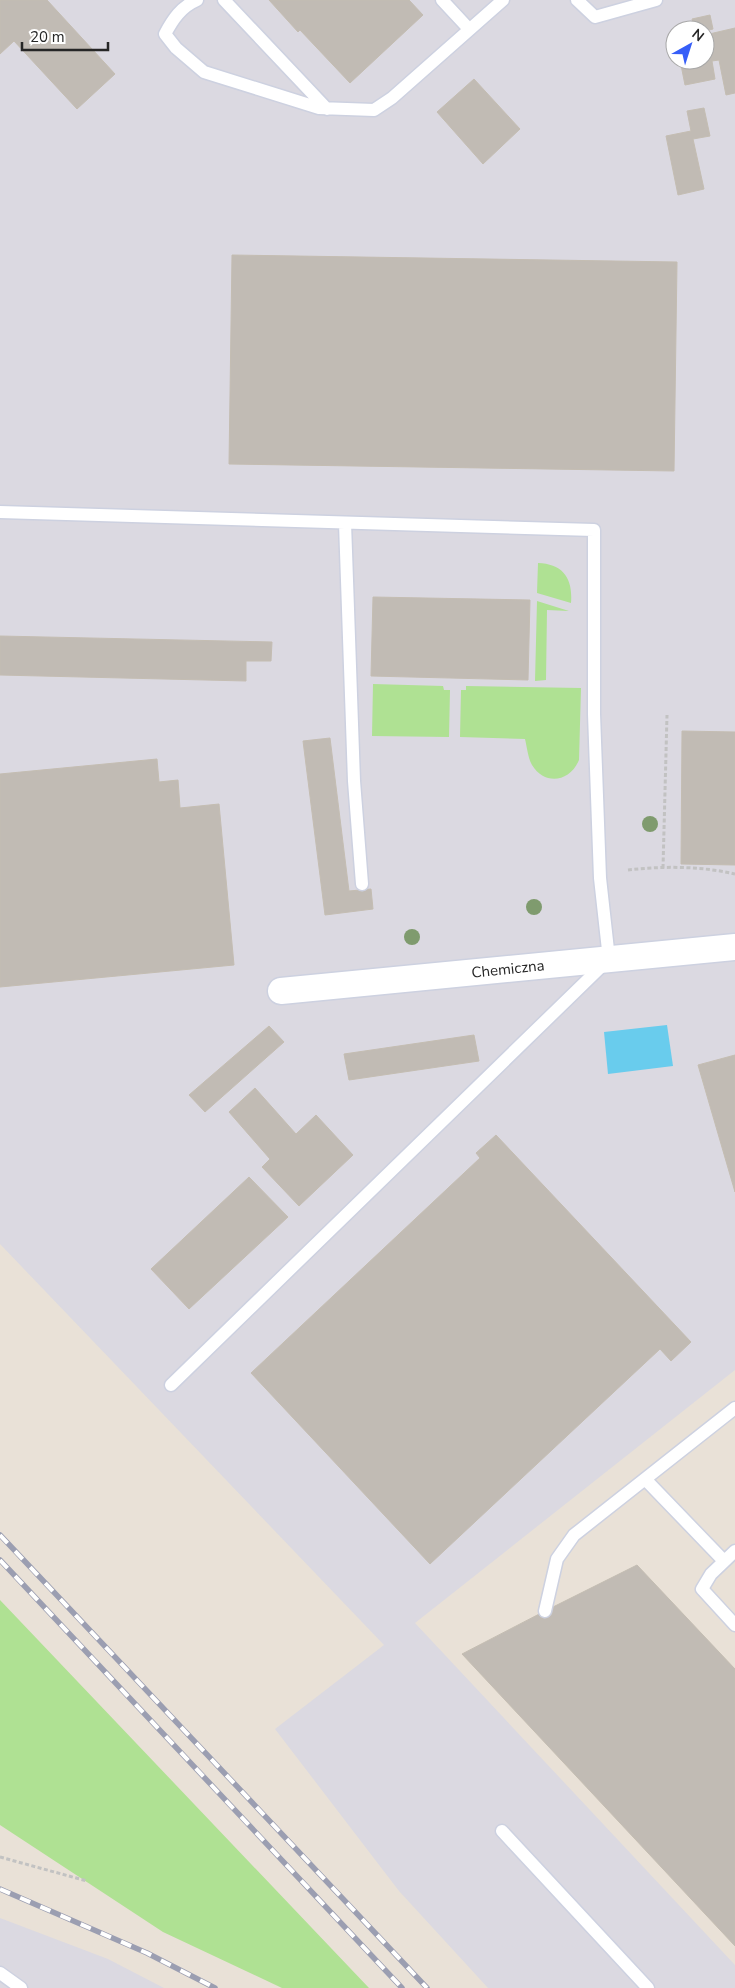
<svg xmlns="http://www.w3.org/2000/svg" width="735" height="1988" font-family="'Nunito Sans',sans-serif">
  <rect width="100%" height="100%" fill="#e9e1d7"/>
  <path fill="#dbd9e1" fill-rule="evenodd" d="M0,0h735v1370l-320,253 320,342v23h-247l-89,-97 -124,-162 109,-84 -384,-401zM675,30h30v30h-30z
    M0,1918l108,41 56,29h-164z"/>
  <path fill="#afe193" d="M538,563c25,1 35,15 33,40l-34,-10z
    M537,601l32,10 -22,-1 -1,70 -11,1z
    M373,684l70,2 1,4h6l-1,47 -77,-1z
    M466,686l115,2 -2,72c-9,22 -34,26 -47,5 -4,-7 -5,-18 -7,-26l-65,-2 1,-47h5z
    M0,1600l369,388h-87l-119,-56 -163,-107z"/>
  <path fill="#69cced" d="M667,1025l6,41 -65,8 -4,-42z"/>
  <path fill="#c1bbb4" stroke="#c4bdb2" d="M0,0h47l68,74 -38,35 -63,-68 -14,13z
    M269,0h140l14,15 -73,68 -50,-53 -2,2z
    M710,15l3,14 -8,2 -10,-1 -3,-11z
    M735,28v65l-9,2 -7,-35 -7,1 3,18 -30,6 -5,-25h25v-25z
    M474,79l46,50 -37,35 -46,-52z
    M704,108l6,28 -17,3 11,50 -26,6 -12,-59 25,-5 -4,-20z
    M232,255l445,7 -3,209 -445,-7z
    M373,597l157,3 -2,80 -157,-4z
    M0,636l272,6 -1,19h-25v20l-246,-6z
    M682,731l53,1v133l-54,-1z
    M330,738l19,153 22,-2 2,20 -48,6 -22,-174z
    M157,759l2,23 19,-2 2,28 39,-4 15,161 -234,22v-213z
    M269,1026l15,16 -79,70 -16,-17z
    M474,1035l5,26 -130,19 -5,-26z
    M735,1055v137l-37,-127z
    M255,1088l41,46 20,-19 37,40 -54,51 -37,-39 8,-8 -41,-47z
    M496,1135l195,207 -20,19 -11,-12 -230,215 -179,-191 229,-215 -4,-5z
    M249,1177l39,40 -99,92 -38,-40z
    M637,1565l98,104v277l-273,-292 83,-43z"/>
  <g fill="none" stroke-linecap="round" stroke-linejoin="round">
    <g stroke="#cdd1e0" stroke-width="15">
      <path id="lane" d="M197,0c-16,7 -24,19 -32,34l11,14 28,24 115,36 55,2 18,-12 111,-98
        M224,0l103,109
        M442,0l27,29
        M577,0l18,17 61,-17
        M0,512l594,18v184l6,164 9,81 -438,426
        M345,523l9,258 8,103
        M645,1479l79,82
        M735,1551l-24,23 -9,15 33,36
        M545,1611l12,-52 17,-24 161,-127
        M502,1831l146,157
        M0,1973l21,15"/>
    </g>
    <g stroke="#cdd1e0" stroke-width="29">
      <path id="street" d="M281,991l454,-44"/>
    </g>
    <path stroke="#c2c2c2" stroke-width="3" stroke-dasharray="4 2.5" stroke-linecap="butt" d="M663,868l4,-153
      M628,870c34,-4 73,-4 107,4
      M0,1857l87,24"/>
    <use href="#lane" stroke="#fff" stroke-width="12"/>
    <use href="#street" stroke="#fff" stroke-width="26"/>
    <g stroke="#9b9eb1" stroke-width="5.5">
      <path id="rail" d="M0,1535l427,453
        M0,1560l402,428
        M0,1889l147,64 68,35"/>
    </g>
    <use href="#rail" stroke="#fff" stroke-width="4" stroke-dasharray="11" stroke-linecap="butt"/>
  </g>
  <g fill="#7f9b6e">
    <circle cx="650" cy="824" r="8"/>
    <circle cx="534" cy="907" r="8"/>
    <circle cx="412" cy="937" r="8"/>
  </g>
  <g text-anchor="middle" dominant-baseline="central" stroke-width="4" stroke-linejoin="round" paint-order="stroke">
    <g font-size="15" fill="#262626" stroke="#fff">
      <text transform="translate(508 969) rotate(-6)">Chemiczna</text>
    </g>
  </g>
  <g transform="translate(690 45) rotate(39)"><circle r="24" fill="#ffffff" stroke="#a8a8a8"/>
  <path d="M0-4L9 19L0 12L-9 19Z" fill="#365ef8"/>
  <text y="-8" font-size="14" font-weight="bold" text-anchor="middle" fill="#262626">N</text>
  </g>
  <path d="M22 42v8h86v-8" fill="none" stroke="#262626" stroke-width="2.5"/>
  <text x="30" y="42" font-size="15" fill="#262626" stroke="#ffffff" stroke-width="4" paint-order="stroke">20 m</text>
</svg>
